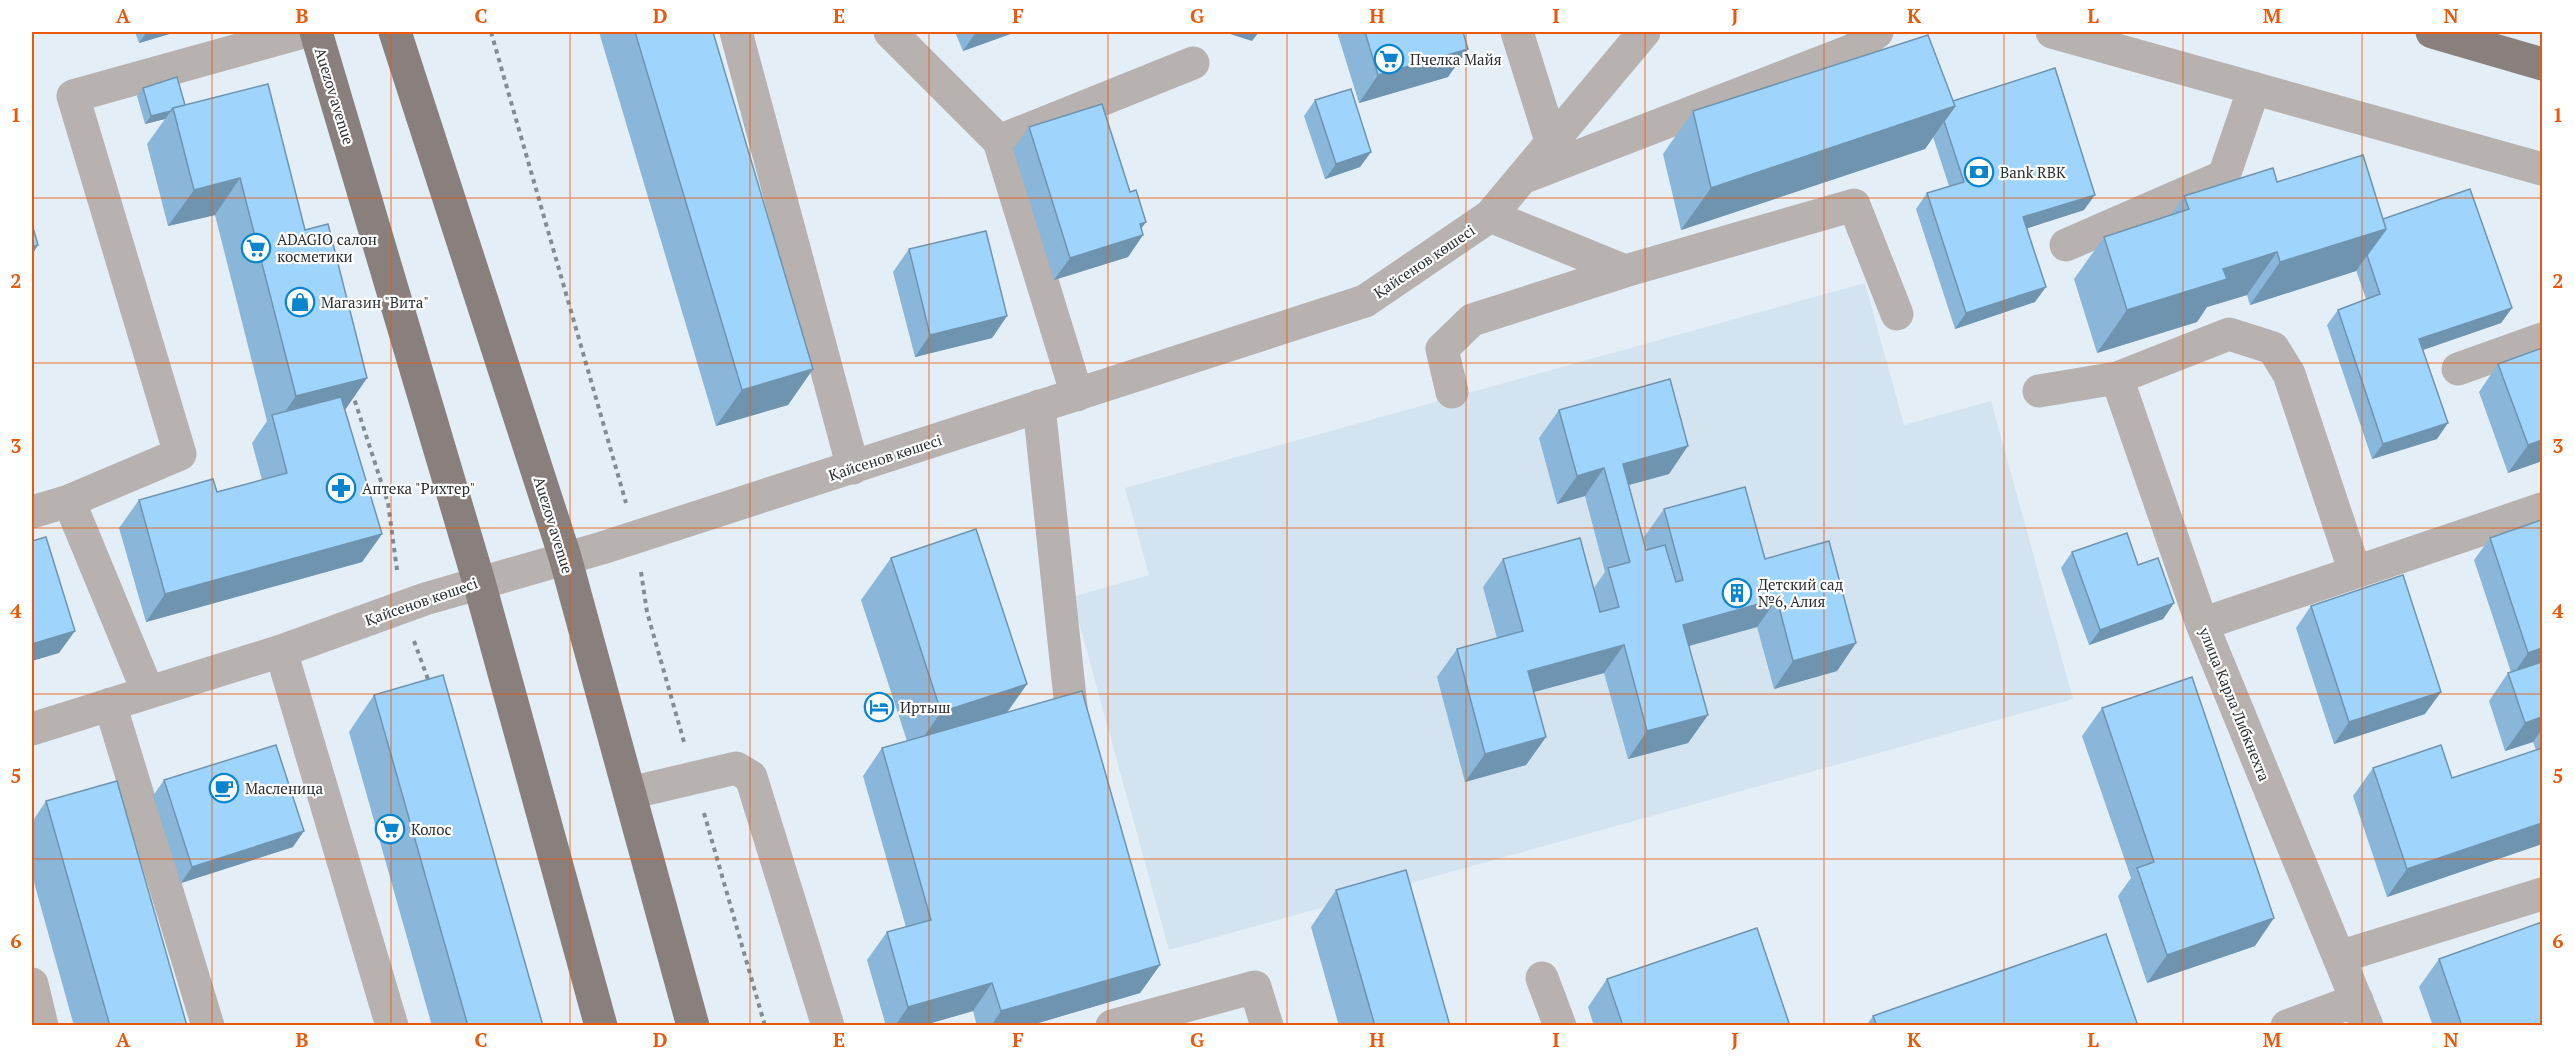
<svg xmlns="http://www.w3.org/2000/svg" width="2574" height="1057" font-family="'PT Serif',serif">
  <rect width="100%" height="100%" fill="#e4eef7"/>
  <path fill="#d3e3f0" d="M1865,283l39,142 87,-24 82,298 -904,251 -97,-353 77,-22 -24,-87z"/>
  <g fill="none" stroke-linecap="round" stroke-linejoin="round">
    <path stroke="#858c91" stroke-width="4" stroke-dasharray="4.5 4.5" stroke-linecap="butt" d="M491,32l135,471
      M352,392l36,111 9,67
      M641,572l6,40 37,130
      M414,641l15,41
      M704,813l61,213"/>
    <path stroke="#b7b1af" stroke-width="33" d="M736,32l117,436
      M890,32l109,109 78,254
      M1517,32l35,112
      M2052,32l490,137
      M999,141l194,-78
      M1527,176l326,-126 24,-18
      M1490,216l135,55 229,-66 43,109
      M2066,245l158,-69 30,-88
      M2458,369l84,-30
      M2117,378l85,246 165,402
      M2039,391l78,-13 112,-44 44,14 16,26 66,198
      M1452,392l-10,-43 30,-29 153,-49
      M1039,406l34,320
      M69,501l111,-47 -107,-358 230,-64
      M32,512l37,-11 79,191
      M2202,624l340,-115
      M281,651l111,375
      M110,704l98,322
      M32,729l249,-78 144,-52 177,-51 763,-247 125,-85 154,-184
      M630,793l106,-25 15,9 77,249
      M2339,957l203,-63
      M1542,978l18,48
      M32,984l10,42
      M1112,1026l143,-39 12,39
      M2287,1026l70,-26"/>
    <path stroke="#897f7c" stroke-width="33" d="M316,32l163,550 122,444
      M395,32l170,525 128,469
      M2432,32l110,32"/>
  </g>
  <path fill="#89b6d9" d="M135,32h41l-37,11z
    M599,32h114l100,337 -25,36 -72,21z
    M955,32h61l-53,19z
    M1337,32h126l-15,45 -89,26z
    M143,88l42,17 120,125 62,148 -22,32 37,124 -20,28 -216,60 -27,-94 20,-28 78,-8 45,-12 -10,-37 15,-22 -52,-206 -47,11 -21,-82 18,-25 -20,5 -8,-28z
    M1315,100l56,52 -11,15 -35,12 -21,-63z
    M1953,101l131,109 -57,18 8,74 -80,27 -39,-120 11,-16 22,-7 -16,-49 -8,12 -244,81 -18,-76 30,-43z
    M1029,127l101,65 16,30 -5,6 2,7 -15,22 -74,23 -41,-131z
    M2277,182l106,37 129,89 -11,15 -78,27 14,89 -65,20 -45,-134 11,-15 28,-11 -10,-29v1l-106,34 -3,-10 -40,12 -10,15 -100,31 -23,-74 30,-42 67,-22 13,-19z
    M909,249l98,67 -15,22 -77,19 -22,-85z
    M2542,348v113l-34,12 -29,-81 19,-28z
    M1559,410l110,64 -40,11 17,65 1,-1 -3,-12 20,-28 101,50 91,84 -19,28 -63,18 -17,-62 -68,19 19,69 -20,28 -60,16 -24,-86 -70,19 12,45 -20,28 -61,17 -28,-105 20,-28 40,-11 -14,-51 20,-28 91,29 11,-16 -20,-76 -28,8 -18,-66z
    M2542,525v319l-155,53 -34,-101 20,-28 79,10 84,-28 -3,-8 -28,9 -16,-50 19,-28 3,-1 -37,-112 16,-22z
    M2072,552l66,13 36,38 -11,16 -74,26 -28,-77z
    M891,558l136,126 -20,29 153,252 -20,28 -112,33h-51l-4,-15 -52,15h-35l-19,-66 20,-28 19,-5 -43,-151 19,-28 25,-7 -46,-141z
    M2311,606l114,108 -91,30 -38,-116z
    M374,695l169,331h-111l-83,-294z
    M2102,708l153,238 -108,37 -29,-87 13,-18 -49,-142z
    M164,780l129,67 -112,36 -28,-87z
    M46,801l141,225h-113l-42,-151v-53z
    M1336,890l114,136h-111l-28,-99z
    M2439,959l103,67h-109l-14,-39z
    M1607,979l183,47h-196l-6,-19z
    M1873,1016l265,10h-272z"/>
  <path fill="#6f94b0" d="M147,32h29l-37,11z
    M976,32h40l-53,19z
    M1224,32h35l-7,9z
    M1468,49l-20,28 -89,26 19,-28z
    M1955,106l-30,43 -244,81 30,-42z
    M171,111l-6,8 -20,5 6,-8z
    M1371,152l-11,15 -35,12 11,-15z
    M240,178l-25,37 -47,11 26,-36z
    M2095,195l-11,15 -71,23 10,-16z
    M1146,222l-11,15 8,-2 -15,22 -74,23 16,-22 70,-34z
    M2386,229l-30,42 -106,34 30,-43z
    M38,245l-6,10v-8z
    M2277,252l-30,43 -40,12 -10,15 -100,31 30,-43 96,-41z
    M2046,287l-11,15 -80,27 11,-16z
    M2512,308l-11,15 -93,32 11,-16z
    M1007,316l-15,22 -77,19 15,-22z
    M813,369l-25,36 -72,21 26,-36z
    M367,378l-25,36 -67,12 21,-30z
    M2448,423l-11,16 -65,20 11,-15z
    M2542,440v21l-34,12 20,-28z
    M1688,446l-19,28 -59,16 13,-26z
    M1604,468l-19,28 -28,8 20,-28z
    M382,534l-20,28 -216,60 19,-28z
    M1777,599l-20,28 -94,26 20,-28z
    M2174,603l-11,16 -74,26 11,-15z
    M75,631l-16,22 -27,8v-17z
    M1856,643l-19,28 -63,18 19,-28z
    M1624,645l-20,28 -96,26 20,-28z
    M2542,648v17l-30,11 16,-23z
    M1027,684l-30,42 -86,29 30,-43z
    M2441,692l-16,22 -91,30 15,-22z
    M1708,715l-20,28 -60,16 19,-28z
    M2542,717v12l-9,13 -28,9 20,-28z
    M1546,737l-20,28 -61,17 20,-28z
    M2542,823v21l-155,53 20,-28z
    M304,831l-11,16 -112,36 11,-16z
    M2274,918l-19,28 -108,37 20,-28z
    M1160,965l-20,28 -112,33h-37l10,-15z
    M992,983l-19,28 -52,15h-26l13,-19z"/>
  <path fill="#9fd4fc" stroke="#6f94b0" stroke-width="1.5" d="M635,32h78l100,337 -71,21z
    M1365,32h98l5,17 -90,26z
    M1928,35l27,71 -244,82 -18,-77z
    M2055,68l40,127 -72,22 23,70 -80,26 -39,-120 37,-11 -20,-61 11,-15 -2,-5z
    M177,77l8,28 -12,3 -2,3 -20,5 -8,-28z
    M268,84l37,146 23,-6 39,154 -71,18 -56,-218 -46,12 -21,-82z
    M1351,89l20,63 -35,12 -21,-64z
    M1102,104l28,88 6,-2 10,32 -6,2 3,11 -73,23 -41,-131z
    M2363,155l23,74 -106,33 -3,-10 -54,17 4,10 -100,31 -23,-73 85,-28 -5,-13 89,-28 4,14z
    M2470,189l42,119 -93,31 29,84 -65,21 -45,-134 42,-16 -13,-39 19,-26 -3,-10z
    M32,224l6,21 -6,2z
    M986,231l21,85 -77,19 -21,-86z
    M2542,348v92l-14,5 -30,-81z
    M1670,379l18,67 -65,18 23,86 19,-5 11,37 7,-2 -19,-71 81,-22 20,72 64,-18 27,102 -63,18 -16,-62 -94,26 25,90 -61,16 -23,-86 -96,26 18,66 -61,17 -28,-105 66,-18 -20,-72 77,-21 20,74 19,-5 -11,-39 22,-6 -26,-94 -27,8 -18,-66z
    M341,397l41,137 -217,60 -26,-94 74,-21 4,13 70,-19 -15,-58z
    M2541,520l1,5v123l-14,5 -38,-115z
    M976,529l51,155 -86,28 -50,-154z
    M2127,533l11,32 20,-7 16,45 -74,27 -28,-78z
    M46,537l29,94 -43,13v-103z
    M2403,575l38,117 -92,30 -38,-116z
    M2542,662v55l-17,6 -17,-50z
    M443,675l100,351h-75l-94,-331z
    M2192,677l82,241 -107,37 -30,-87 17,-6 -52,-154z
    M1082,691l78,274 -159,46 -9,-28 -84,24 -21,-75 44,-12 -49,-172z
    M276,745l28,86 -112,36 -28,-87z
    M2441,745l11,33 90,-30v75l-135,46 -34,-101z
    M117,781l70,245h-77l-64,-225z
    M1406,870l44,156h-75l-39,-136z
    M2542,922v104h-80l-23,-67z
    M1757,928l33,98h-167l-16,-47z
    M2106,934l32,92h-261l-4,-10z"/>
  <path fill="none" stroke="#e8590c" stroke-width="1.5" stroke-opacity="0.55" d="M212,32v994M391,32v994M570,32v994M750,32v994M929,32v994M1108,32v994M1287,32v994M1466,32v994M1645,32v994M1824,32v994M2004,32v994M2183,32v994M2362,32v994M32,198h2510M32,363h2510M32,528h2510M32,694h2510M32,859h2510"/>
  <defs>
    <g id="supermarket-ring" transform="scale(1.5)"><circle r="9.5" fill="#fff" stroke="#0a85cd" stroke-width="1.5"/><path d="M-6-5.5h2.5l.6 2H6L4.5 2H-2.5L-4.4-4H-6ZM-1.5 3.2a1.3 1.3 0 1 0 .1 0ZM3 3.2a1.3 1.3 0 1 0 .1 0Z" fill="#0a85cd"/></g>
    <g id="bank-ring" transform="scale(1.5)"><circle r="9.5" fill="#fff" stroke="#0a85cd" stroke-width="1.5"/><path d="M-6-4H6V4H-6ZM0-2.3a2.3 2.3 0 1 0 0 4.6a2.3 2.3 0 1 0 0-4.6Z" fill="#0a85cd"/></g>
    <g id="shop-ring" transform="scale(1.5)"><circle r="9.5" fill="#fff" stroke="#0a85cd" stroke-width="1.5"/><path d="M-5-2.5h2.3a2.7 3.5 0 0 1 5.4 0H5L5.5 6h-11ZM-1.5-2.5h3a1.5 2.3 0 0 0-3 0Z" fill="#0a85cd"/></g>
    <g id="pharmacy-ring" transform="scale(1.5)"><circle r="9.5" fill="#fff" stroke="#0a85cd" stroke-width="1.5"/><path d="M-2-6h4v4h4v4h-4v4h-4v-4h-4v-4h4Z" fill="#0a85cd"/></g>
    <g id="building-ring" transform="scale(1.5)"><circle r="9.5" fill="#fff" stroke="#0a85cd" stroke-width="1.5"/><path d="M-4-6H4V6H1V3H-1V6H-4ZM-2.5-4.3h1.7v1.8h-1.7ZM.8-4.3h1.7v1.8H.8ZM-2.5-1h1.7V.8h-1.7ZM.8-1h1.7V.8H.8Z" fill="#0a85cd"/></g>
    <g id="hotel-ring" transform="scale(1.5)"><circle r="9.5" fill="#fff" stroke="#0a85cd" stroke-width="1.5"/><path d="M-6-4.5h1.5V1H6V5H4.5V3h-9V5H-6ZM-4 0a1.8 1.8 0 1 1 3.6 0ZM.5 0V-2.5h3Q6-2.5 6 0Z" fill="#0a85cd"/></g>
    <g id="cafe-ring" transform="scale(1.5)"><circle r="9.5" fill="#fff" stroke="#0a85cd" stroke-width="1.5"/><path d="M-5.5-4.5H6V0H3Q3 3.5 0 3.5H-2.5Q-5.5 3.5-5.5 0ZM3-3.2v2h1.7v-2ZM-6 4.5H4V6H-6Z" fill="#0a85cd"/></g>
  </defs>
  <g fill-rule="evenodd">
    <use href="#supermarket-ring" x="1389" y="59"/>
    <use href="#bank-ring" x="1979" y="172"/>
    <use href="#supermarket-ring" x="256" y="248"/>
    <use href="#shop-ring" x="300" y="302"/>
    <use href="#pharmacy-ring" x="341" y="488"/>
    <use href="#building-ring" x="1737" y="593"/>
    <use href="#hotel-ring" x="879" y="707"/>
    <use href="#cafe-ring" x="224" y="788"/>
    <use href="#supermarket-ring" x="390" y="829"/>
  </g>
  <g text-anchor="middle" dominant-baseline="central" stroke-width="4.5" stroke-linejoin="round" paint-order="stroke">
    <g font-size="15" fill="#2b2f32" stroke="#fff" text-anchor="start">
      <text x="1410" y="59">Пчелка Майя</text>
      <text x="2000" y="172">Bank RBK</text>
      <text x="277" y="239">ADAGIO салон<tspan x="277" dy="17">косметики</tspan></text>
      <text x="321" y="302">Магазин "Вита"</text>
      <text x="362" y="488">Аптека "Рихтер"</text>
      <text x="1758" y="584">Детский сад<tspan x="1758" dy="17">№6, Алия</tspan></text>
      <text x="900" y="707">Иртыш</text>
      <text x="245" y="788">Масленица</text>
      <text x="411" y="829">Колос</text>
    </g>
    <g font-size="15" fill="#2b2f32" stroke="#fff">
      <text transform="translate(335 96) rotate(73)">Auezov avenue</text>
      <text transform="translate(1424 261) rotate(-34)">Қайсенов көшесі</text>
      <text transform="translate(885 457) rotate(-18)">Қайсенов көшесі</text>
      <text transform="translate(554 525) rotate(73)">Auezov avenue</text>
      <text transform="translate(421 601) rotate(-19)">Қайсенов көшесі</text>
      <text transform="translate(2235 704) rotate(68)">улица Карла Либкнехта</text>
    </g>
  </g>
  <rect width="2574" height="1057" fill="none" stroke="#ffffff" stroke-width="66"/>
  <rect x="33" y="33" width="2508" height="991" fill="none" stroke="#e8590c" stroke-width="2"/>
  <g font-size="20" text-anchor="middle" font-weight="bold" fill="#e8590c">
    <text x="123" y="23">A</text>
    <text x="302" y="23">B</text>
    <text x="481" y="23">C</text>
    <text x="660" y="23">D</text>
    <text x="839" y="23">E</text>
    <text x="1018" y="23">F</text>
    <text x="1197" y="23">G</text>
    <text x="1377" y="23">H</text>
    <text x="1556" y="23">I</text>
    <text x="1735" y="23">J</text>
    <text x="1914" y="23">K</text>
    <text x="2093" y="23">L</text>
    <text x="2272" y="23">M</text>
    <text x="2451" y="23">N</text>
    <text x="16" y="122">1</text>
    <text x="2558" y="122">1</text>
    <text x="16" y="288">2</text>
    <text x="2558" y="288">2</text>
    <text x="16" y="453">3</text>
    <text x="2558" y="453">3</text>
    <text x="16" y="618">4</text>
    <text x="2558" y="618">4</text>
    <text x="16" y="783">5</text>
    <text x="2558" y="783">5</text>
    <text x="16" y="948">6</text>
    <text x="2558" y="948">6</text>
    <text x="123" y="1047">A</text>
    <text x="302" y="1047">B</text>
    <text x="481" y="1047">C</text>
    <text x="660" y="1047">D</text>
    <text x="839" y="1047">E</text>
    <text x="1018" y="1047">F</text>
    <text x="1197" y="1047">G</text>
    <text x="1377" y="1047">H</text>
    <text x="1556" y="1047">I</text>
    <text x="1735" y="1047">J</text>
    <text x="1914" y="1047">K</text>
    <text x="2093" y="1047">L</text>
    <text x="2272" y="1047">M</text>
    <text x="2451" y="1047">N</text>
  </g>
</svg>
